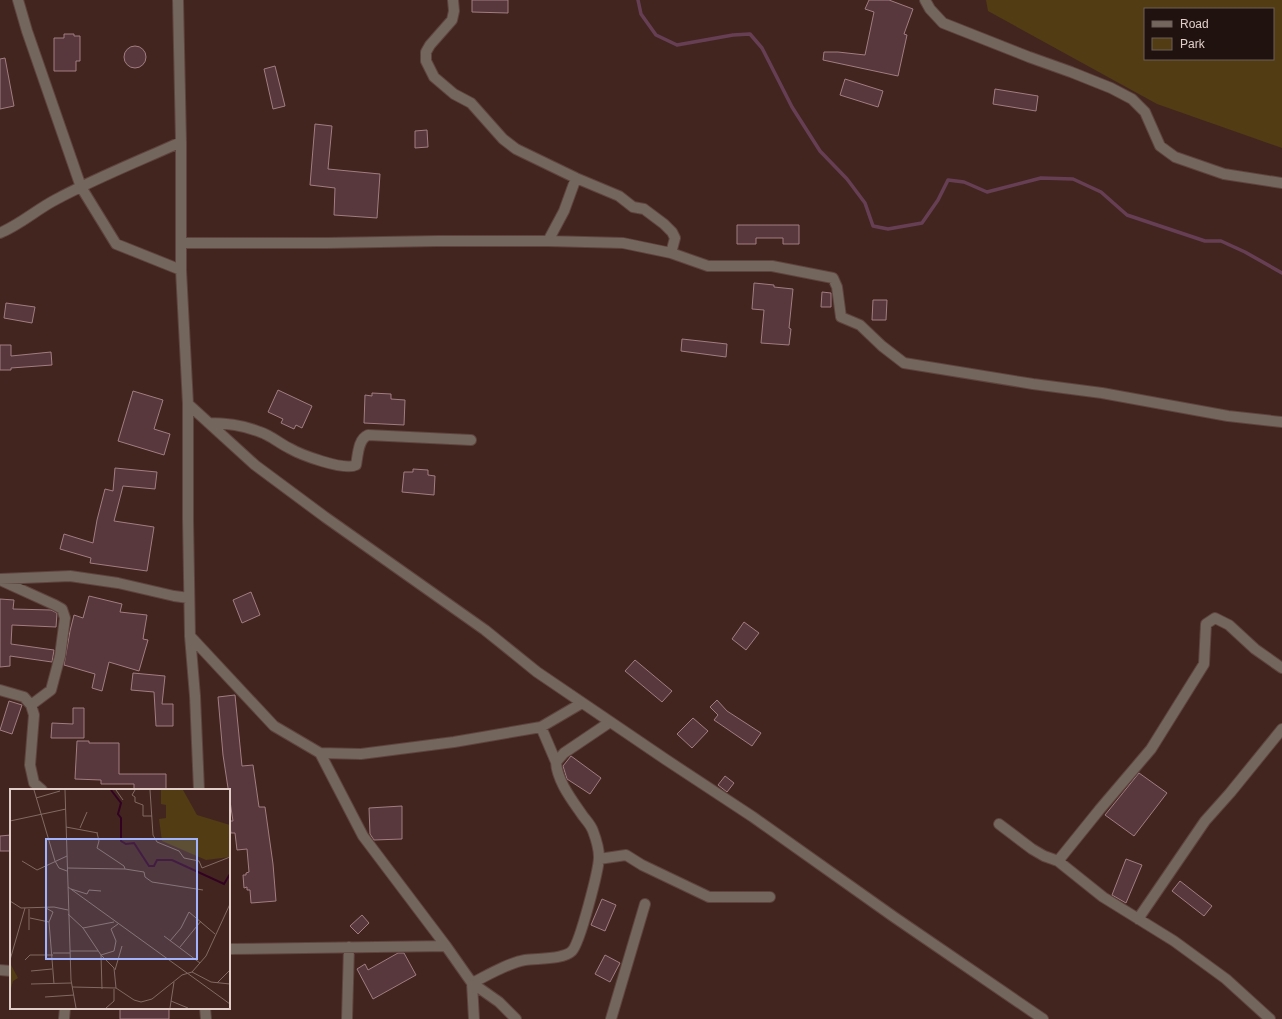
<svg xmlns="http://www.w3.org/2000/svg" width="1282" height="1019" font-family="Arial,sans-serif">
  <rect width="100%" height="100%" fill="#42251f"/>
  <path fill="#523c13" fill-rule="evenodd" d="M986,0h296v148l-125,-44 -169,-93zM1145,9h128v50h-128z"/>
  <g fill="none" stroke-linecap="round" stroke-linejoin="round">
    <path stroke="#673f55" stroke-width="3.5" d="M638,0l3,14 15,21 21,10 56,-10 17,-1 12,14 30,59 28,44 27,28 18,24 8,23 15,3 34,-6 16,-23 10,-20 16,2 23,10 54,-14 32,1 28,13 26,23 78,26h16l24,11 37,21"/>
  </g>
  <path fill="#58383d" stroke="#a17d82" d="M472,0h36v13l-36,-1z
    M869,0h20l24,9 -9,25 3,1 -9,41 -75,-16 1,-8h14l27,3 9,-43 -9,-3z
    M64,34h10v2h6v25h-4v10h-22v-33h10z
    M124 57a11 11 0 1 1 22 0a11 11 0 1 1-22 0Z
    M5,58l9,48 -14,3v-50z
    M275,66l10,40 -12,3 -9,-40z
    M845,79l38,12 -5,16 -38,-12z
    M995,89l43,7 -2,15 -43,-7z
    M315,124l17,2 -4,43 52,5 -3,44 -43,-3 1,-27 -25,-3z
    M427,130l1,17 -13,1v-17z
    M737,225h62v19h-16v-6h-27v6h-19z
    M754,283l20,2v2l19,2 -4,39 2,1 -2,16 -28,-2 3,-33 -12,-1z
    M822,292l9,1v14h-10z
    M873,300h14l-1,20h-14z
    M6,303l29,4 -3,16 -28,-5z
    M682,339l45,5 -1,13 -45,-6z
    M0,345h11v11l40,-4 1,13 -41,3v2h-11z
    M278,390l34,16 -10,22 -6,-3 -2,4 -13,-6 2,-4 -15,-7z
    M133,391l30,9 -9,29 16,5 -6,21 -46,-14z
    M372,393l19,1v5l14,1 -1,25 -40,-2 1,-28 7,1z
    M115,468l42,4 -2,17 -32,-3 -9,35 40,6 -7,44 -57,-8 1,-5 -31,-9 4,-15 29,9 4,-23 8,-31 8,2z
    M413,469l15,1v5l7,1 -1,19 -32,-3 2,-20h9z
    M251,592l9,23 -18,8 -9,-23z
    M89,596l33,8 -2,8 27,3 -4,24 5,1 -9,31 -30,-9 -7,29 -10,-3 3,-14 -31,-9 6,-34 4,-16 9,3z
    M0,599l14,1 -1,9 38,1 6,3 -1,14 -44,-2 -1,19 43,6 -2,12 -42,-6v10l-10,1z
    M744,622l15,11 -13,17 -14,-11z
    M635,660l37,31 -10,11 -37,-31z
    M133,673l32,3 -3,28h11v22h-17l-2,-34 -23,-2z
    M235,695l7,71 11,-1 6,42h6l8,57 3,37 -25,2 -1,-13h-3v-3l-3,1 -1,-13h3v-2l3,-1 -2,-23 -10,1 -2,-17h-4l-2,-12h4l-10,-66 -5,-58z
    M717,700l10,11 34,22 -9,13 -38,-26 4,-5 -8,-8z
    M9,701l13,4 -10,29 -12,-4z
    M73,708h11v30h-33l1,-15 21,1z
    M693,718l15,13 -16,17 -15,-14z
    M77,741h12v2h30v31h47v16h-32v-6h-33v-4l-26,-1z
    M571,756l30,22 -11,16 -23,-15 -4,-13z
    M1139,773l28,20 -33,43 -29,-21z
    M725,776l9,7 -7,9 -9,-7z
    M402,806v33l-28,1 -4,-6 -1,-26z
    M11,835v16h-11v-15z
    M1126,859l16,6 -16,38 -14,-8z
    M1180,881l32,25 -8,10 -32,-25z
    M602,899l14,6 -11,26 -14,-6z
    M362,915l7,8 -11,11 -8,-8z
    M398,953h6l12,22 -43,24 -16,-30 8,-5 3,6z
    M605,955l15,8 -10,19 -15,-8z
    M120,1008h49v11h-49z"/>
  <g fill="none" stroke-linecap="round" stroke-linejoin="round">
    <g stroke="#5f433e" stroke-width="12">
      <path id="minor" d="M18,0l9,31 54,156 35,57 65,26
        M178,0l3,142v128l7,134v115l2,117 5,60 4,94
        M453,0l1,11 -2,9 -22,25 -4,7v9l8,16 20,17 17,9 32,36 13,10 60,29 43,18 14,11 11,2 20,15 8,8 3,6 -4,15 37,13h64l61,12 4,9 4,30 19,8 22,21 22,17 129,21 69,9 126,23 54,6
        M925,0l5,9 13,14 86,34 42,15 40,16 21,11 13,13 15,34 15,11 49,17 58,9
        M0,233c21,-9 36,-23 55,-33 41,-22 84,-39 126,-58
        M548,241l16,-30 12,-33
        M181,243h146l110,-2h111l75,2 48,10
        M188,404l67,61 70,52 160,113 52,42 128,87 88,58 141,100 149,102
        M209,423c18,0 34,2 51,9 10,3 19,11 29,16 12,7 55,23 67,17 2,-10 2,-26 12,-30l103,5
        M0,579l70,-3 48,7 56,13 15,2
        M0,580l55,25 7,4 3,9 -5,38 -9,34 -20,15
        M190,636l84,90 46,27 43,83 83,110 26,37 27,19 17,17
        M0,690l24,7 7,8 3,10 -4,50 4,18 8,7
        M541,727l15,35
        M320,753l41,1 93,-12 87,-15 41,-24
        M999,824l33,25 12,7 14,5 45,36 71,44 52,38 44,40
        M599,859l27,-4 16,10 67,32h61
        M1058,861l42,-52 51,-60 53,-85 2,-40 9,-6 14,7 26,24 27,19
        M1138,919l67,-98 25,-28 52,-64
        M229,949l217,-3
        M0,970l11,1
        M205,1008l1,11
        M64,1019l1,-11
        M347,1019l2,-72
        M474,1019l-2,-36c16,-8 36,-20 53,-23 12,-2 38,0 47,-9 8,-8 27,-82 27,-94 0,-9 -3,-18 -6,-26 -2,-6 -7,-11 -10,-15 -11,-16 -26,-35 -27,-54l8,-9 46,-31
        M611,1019l34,-115"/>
    </g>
    <use href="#minor" stroke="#72665d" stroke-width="10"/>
  </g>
  <g transform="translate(10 789)">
    <rect width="220" height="220" fill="#42251f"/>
    <path d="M151,1h22l14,25 33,10v32l-24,3 -44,-19 -3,-22 7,-1v-13l-5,-1zM0,174l8,15 -5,3 -3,11z" fill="#523c13"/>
    <path fill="none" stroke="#330223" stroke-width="2" d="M101,1l10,13 -3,11 3,4v23l5,3 8,-1 15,23h5l3,-6h15l52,24 6,-10"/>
    <path fill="none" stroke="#826963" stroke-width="1" d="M24,1l21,71 4,7 8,3M55,1l6,190 5,28M106,1l7,10M125,1l-3,5 3,2v5l8,3v11h9M140,1l3,45 4,7 22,9 5,7 15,3 3,7 28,-11M26,9l24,-7M0,32l56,-12M56,38l32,6M70,39l7,-16M87,44l2,8 -2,7 27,18 1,3 19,3 1,5 7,5 51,8M12,72l15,9 30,-14M57,79l58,1M58,98l162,117M61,100l16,5 2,-4 12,1M0,112l11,7 33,-1 14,3M36,119l7,4 -4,10M58,125l15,14 18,27 13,13 2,20 18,12 7,2 11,-3 30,-24 10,-3 19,10 19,2M20,129l19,4 5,62M73,139l31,-6M19,141v-21M154,147l36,27M160,152l11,-13 8,-16 26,22M170,158l21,-26M60,162h28M43,164h17M0,171l15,-52M15,171l5,-5h23M105,181l7,-24M21,182l21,-2M182,183l14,-16 24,-52M207,194l13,-13M21,195l40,-1M62,198l44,1M92,200l-1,-34 13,-4 2,-10 -5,-12 7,-5M35,208l29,-2M161,212l17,7M96,219l8,-7v-12M160,219l4,-26"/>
    <path fill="#a1b3fd" fill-opacity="0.15" stroke="#a1b3fd" stroke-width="2" d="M36,50h151v120h-151z"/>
    <rect width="220" height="220" fill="none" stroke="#e1cec9" stroke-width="2"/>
  </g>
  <rect x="1144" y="8" width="130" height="52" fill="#1f120f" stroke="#6d5d59"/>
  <rect x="1152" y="21" width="20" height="6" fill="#72665d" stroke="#6d5d59"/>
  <text x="1180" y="28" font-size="12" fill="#e1cec9">Road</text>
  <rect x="1152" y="38" width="20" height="12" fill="#523c13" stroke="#6d5d59"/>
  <text x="1180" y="48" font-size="12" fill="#e1cec9">Park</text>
</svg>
